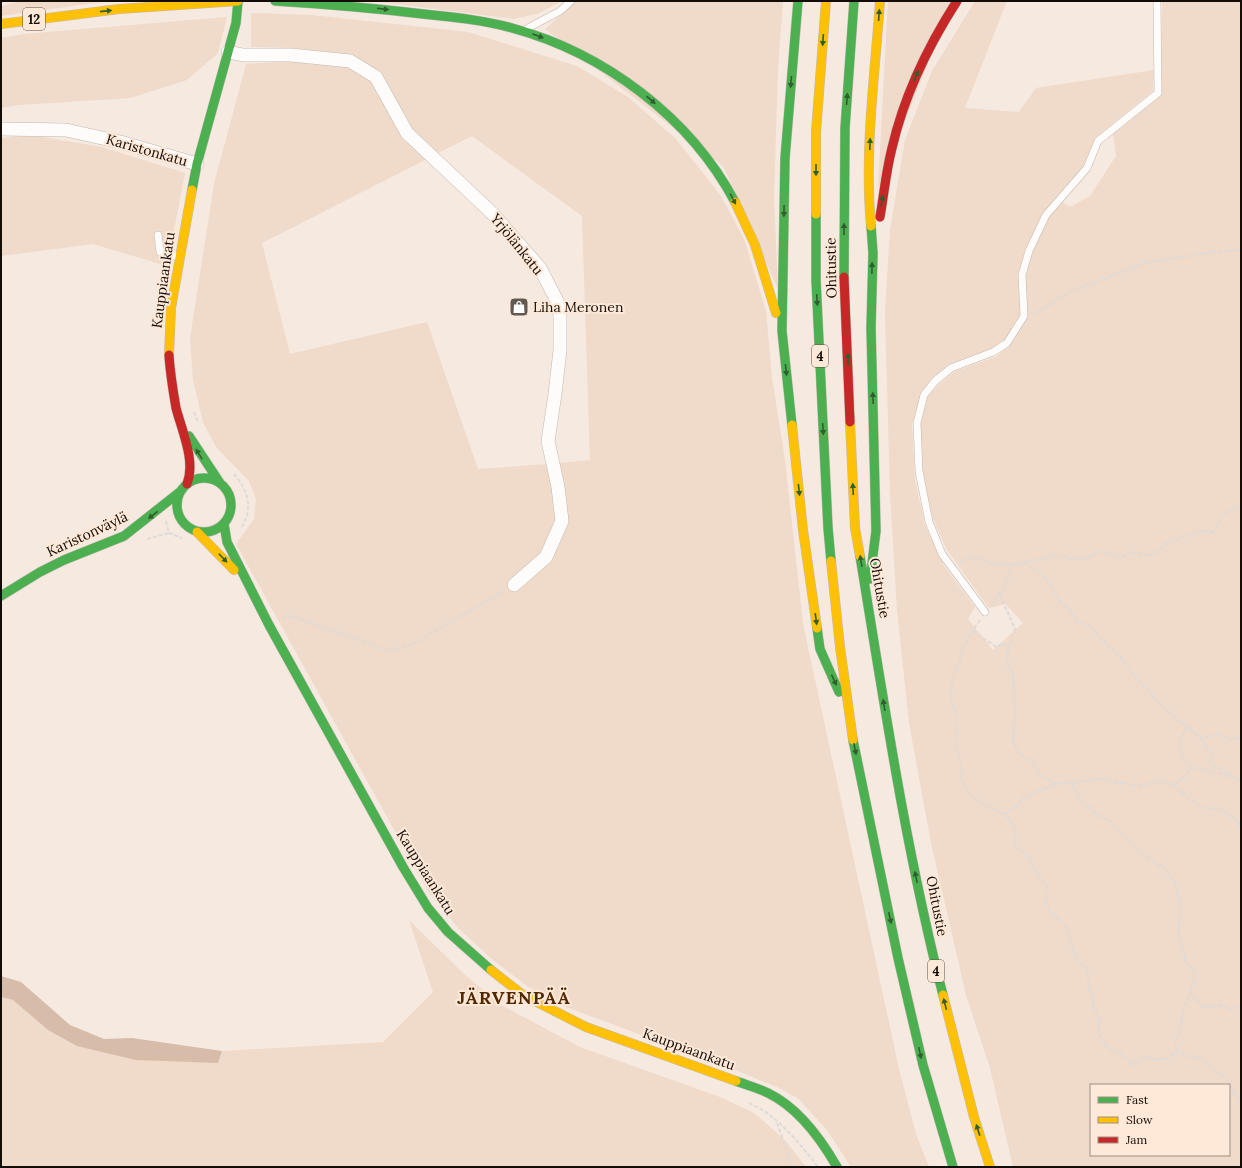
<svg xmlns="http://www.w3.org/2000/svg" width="1242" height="1168" font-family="Lora,serif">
  <rect width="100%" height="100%" fill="#f5e9e0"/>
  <path fill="#f0dac9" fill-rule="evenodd" d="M22,1h87l-108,15v-10z
    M373,1h189l-25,13 -24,5z
    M576,1h207l-5,67 -4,129 4,92 -55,-123 -178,-137z
    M888,1h65l-75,187z
    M975,1h32l-42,107 54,4 17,-24 118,-18 -1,21 -58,47 -12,28 -40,48 -18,36 -7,26 4,39 -16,26 -73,38 -12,15 -9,30 3,56 10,45 19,41 31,41 -7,12 25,31 30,-27 -17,-19 -17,4 -42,-58 -14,-31 -12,-48 -1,-48 7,-26 12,-13 14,-12 42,-15 14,-11 17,-30 -1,-40 7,-25 17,-36 13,-13 8,5 20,-11 26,-40 -3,-22 48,-40 1,-93h79v1166h-228l-23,-99 -24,-73 -35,-152 -22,-120 -12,-113 -7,-117 -5,-181 5,-82 15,-90 27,-69zM1091,1085h138v70h-138z
    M251,13l61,2 156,17 109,34 51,31 48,42 45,57 23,43 22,72 6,67 13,82 18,164 96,445 17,65 13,33h-78l-24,-37 -28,-31 -22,-12 -47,-19 -164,-61 -39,-21 -35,-27 -33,-30 -31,-38 -192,-347 18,-25 2,-20 -7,-18 -33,-34 -13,-25 -10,-42 -3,-42 24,-154 32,-120 43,-3 60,5 23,16 30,56 25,21 -165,84 28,111 137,-32 51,147 70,-5 10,55 -16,36 -32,26 4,11 37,-32 18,-38 -10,-59 31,-3 -8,-244 -110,-80 -36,18 -27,-25 -56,-73 -60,-8 -42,-1z
    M227,17l-9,36 -31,27 -57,18 -111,7 -18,3v-70l23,-4z
    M30,135l72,12 83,26 -18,93 -74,-22 -92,12v-118z
    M409,920l55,54 37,31 79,42 140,50 34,16 31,27 21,27h-805v-170l12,3 35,30 170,33 4,-12 161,-9 50,-50z"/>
  <path fill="#d6bca9" d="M1,976l20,6 49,43 34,14 28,-1 90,13 -4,12 -82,-3 -59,-14 -29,-16 -35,-30 -12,-3z"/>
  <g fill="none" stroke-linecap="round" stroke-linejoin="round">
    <g stroke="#c1b8b1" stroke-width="8">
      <path id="lane" d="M528,28l32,-17 11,-10
        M158,235l2,17 19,5
        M985,612l-43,-58 -13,-32 -10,-51 -2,-48 7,-28 11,-14 16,-13 42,-16 14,-9 17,-27 -2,-41 7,-24 17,-36 41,-47 11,-27 60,-48 -1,-92"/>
    </g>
    <g stroke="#c1b8b1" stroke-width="14">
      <path id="street" d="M228,52l15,3h48l59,6 26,16 31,56 85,80 48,55 17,33 3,15v34l-5,44 -7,47 10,46 4,34 -16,36 -32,28
        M1,129l65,1 54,12 77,22"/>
    </g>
    <g stroke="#c1b8b1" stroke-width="10">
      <path id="fast" d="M275,1c49,3 98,7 148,13 30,3 60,6 89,14 92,25 178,89 223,174
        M192,190l5,-26 39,-141 2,-22
        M816,214v66l12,248 3,33
        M844,277l1,-149 9,-127
        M792,425l-10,-94 3,-173 13,-157
        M189,436l31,47
        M177 505a27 27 0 1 1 54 0a27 27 0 1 1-54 0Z
        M224,524l3,18 42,83 134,242 25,41 20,24 43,38
        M860,556c24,147 46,295 83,439
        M870,579l6,-48 -5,-203 2,-75 -2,-27
        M1,596l39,-24 24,-12 60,-24 57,-45
        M817,628l3,21 19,43
        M853,740l45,218 25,107 30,102
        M736,1081c11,4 22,7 32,12 31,15 53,46 69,74"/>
    </g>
    <g stroke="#c1b8b1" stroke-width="10">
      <path id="slow" d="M1,24l118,-15 119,-8
        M735,202l20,43 21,68
        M816,214v-82l10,-131
        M871,226c-7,-74 4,-151 9,-225
        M169,355l2,-47 21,-118
        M850,422l5,106 5,28
        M792,425l11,105 14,98
        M197,532l37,38
        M831,561l9,86 13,93
        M491,970l32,25 63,32 150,54
        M943,995l31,122 16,50"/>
    </g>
    <g stroke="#c1b8b1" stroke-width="10">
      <path id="jam" d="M880,217c4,-23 6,-46 12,-69 12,-52 36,-102 65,-147
        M844,277l6,145
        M169,355c1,18 4,35 7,53 6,23 20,53 11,76"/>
    </g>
    <path stroke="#dedbd8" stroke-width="2" stroke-dasharray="4 2" stroke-linecap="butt" d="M1033,315l37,-23 74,-29 68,-11 29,-2
      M194,412l4,11
      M234,474c14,16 20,35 7,54
      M166,521l3,12 13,5
      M147,539l22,-6
      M959,561l11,-3h9l14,6 19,1 46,-10 12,4 15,-1 15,-6 22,5 8,-5 16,3 8,-1 11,-10 20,-8 16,-5 11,1c5,-4 5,-6 7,-11 3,-9 14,-12 22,-14
      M1024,561l20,16 8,10 8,15 9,8 9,11 14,6 9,12 20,19 10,14 34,37 37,30 15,-5 12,5 12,-1
      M1000,595l15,34 -7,22 -1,12 6,10 2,40 -2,28 6,12 13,9 6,11 17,11
      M991,605l13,-17 8,-23
      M283,619l9,-3 98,35 23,-7 91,-53
      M980,620l-12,17 -16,44 -1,16 5,19v30l6,22 -1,10 6,13 9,9 28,14 7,7 5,12 -2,12 17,13 3,11 13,18 -1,12 3,12 17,15 11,36 10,7 2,20 5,8 -1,10 7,13 -2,12 11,18 12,3 11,12 4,-1c10,-13 12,-3 26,-5 5,0 10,-4 15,-7l13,5 10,1 4,3 5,5 16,12 16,24
      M974,630c6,8 15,11 22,17l5,-3h4l2,6
      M1186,727c-8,18 -10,24 5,40
      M1202,739l10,19 -2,6 17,7 5,6
      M1072,783l10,20 8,4 7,8 13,6 13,15 20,19 22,14 10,13 6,27 -3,23 9,32 5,5 3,7 -5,17
      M1173,785l11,-8 7,-10 41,10 9,5
      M1004,814l14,-9 6,-8 32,-13 45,-5 38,7 22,-5 12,4 21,17 11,6 16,2 14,9 6,9
      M1177,1052l-2,-11 5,-9 3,-22 7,-17 14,14 18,-2 8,4 11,-3
      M749,1103c30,13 50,40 69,64
      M777,1123l11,31 2,13"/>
    <use href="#lane" stroke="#fefcfa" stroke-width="7"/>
    <use href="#street" stroke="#fefcfa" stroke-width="13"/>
    <use href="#fast" stroke="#4caf50" stroke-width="9"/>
    <use href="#slow" stroke="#ffc107" stroke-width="9"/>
    <use href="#jam" stroke="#c62828" stroke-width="9"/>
  </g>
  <defs><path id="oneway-solid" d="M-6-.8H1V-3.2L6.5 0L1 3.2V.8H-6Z"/></defs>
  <g fill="#305e2c">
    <use href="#oneway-solid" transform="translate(383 9) rotate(7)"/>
    <use href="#oneway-solid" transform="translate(106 11) rotate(-6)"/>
    <use href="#oneway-solid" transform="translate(879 15) rotate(-86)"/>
    <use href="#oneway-solid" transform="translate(538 36) rotate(20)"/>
    <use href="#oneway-solid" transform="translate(823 40) rotate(94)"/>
    <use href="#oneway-solid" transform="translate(916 76) rotate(-68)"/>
    <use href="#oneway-solid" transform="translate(791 82) rotate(95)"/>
    <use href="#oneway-solid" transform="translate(847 99) rotate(-86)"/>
    <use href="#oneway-solid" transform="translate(651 100) rotate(41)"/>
    <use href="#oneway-solid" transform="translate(870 144) rotate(-88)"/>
    <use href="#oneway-solid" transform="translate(816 170) rotate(90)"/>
    <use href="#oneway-solid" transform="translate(733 199) rotate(62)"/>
    <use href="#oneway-solid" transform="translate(882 201) rotate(-81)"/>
    <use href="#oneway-solid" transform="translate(784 211) rotate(91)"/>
    <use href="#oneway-solid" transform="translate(844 229) rotate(-90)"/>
    <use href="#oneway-solid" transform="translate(872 268) rotate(-89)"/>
    <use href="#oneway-solid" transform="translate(817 300) rotate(87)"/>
    <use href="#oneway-solid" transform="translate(848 359) rotate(-93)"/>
    <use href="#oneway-solid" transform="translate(786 370) rotate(84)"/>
    <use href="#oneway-solid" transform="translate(873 398) rotate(-92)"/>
    <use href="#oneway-solid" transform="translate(823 429) rotate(87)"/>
    <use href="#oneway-solid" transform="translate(199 454) rotate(-121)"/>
    <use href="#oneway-solid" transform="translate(853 489) rotate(-93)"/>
    <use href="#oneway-solid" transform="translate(799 490) rotate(84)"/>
    <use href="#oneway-solid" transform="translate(153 515) rotate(142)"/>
    <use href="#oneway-solid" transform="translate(223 558) rotate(46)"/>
    <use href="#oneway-solid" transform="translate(861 561) rotate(-100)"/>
    <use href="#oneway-solid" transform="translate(816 619) rotate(82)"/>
    <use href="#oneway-solid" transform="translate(834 680) rotate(65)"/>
    <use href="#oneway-solid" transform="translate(884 705) rotate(-99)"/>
    <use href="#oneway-solid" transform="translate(855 749) rotate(79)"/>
    <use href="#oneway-solid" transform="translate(916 877) rotate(-101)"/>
    <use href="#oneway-solid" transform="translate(890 918) rotate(78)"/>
    <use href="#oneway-solid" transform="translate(945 1004) rotate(-104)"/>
    <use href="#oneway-solid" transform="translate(920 1053) rotate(78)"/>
    <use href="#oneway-solid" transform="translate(978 1130) rotate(-108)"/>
  </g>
  <defs>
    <g id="shop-square" transform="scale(1)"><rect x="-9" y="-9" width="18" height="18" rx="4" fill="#625953" stroke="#fee8d7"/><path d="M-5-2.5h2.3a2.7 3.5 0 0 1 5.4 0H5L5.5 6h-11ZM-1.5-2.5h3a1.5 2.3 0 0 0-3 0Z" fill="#fff"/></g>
  </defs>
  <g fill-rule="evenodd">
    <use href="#shop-square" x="519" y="307"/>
  </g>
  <g text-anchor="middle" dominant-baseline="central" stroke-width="4" stroke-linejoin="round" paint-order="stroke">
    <g fill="#fee8d7" stroke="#5a4e45" stroke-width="1">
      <rect x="23" y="8" width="22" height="22" rx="3"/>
      <rect x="812" y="345" width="16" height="22" rx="3"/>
      <rect x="928" y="960" width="16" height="22" rx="3"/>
    </g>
    <g font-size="13" font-weight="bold" fill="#130c07">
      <text x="34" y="19">12</text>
      <text x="820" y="356">4</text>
      <text x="936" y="971">4</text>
    </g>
    <g font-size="14" fill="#130c07" stroke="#fee8d7">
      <text transform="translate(147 150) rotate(16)">Karistonkatu</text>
      <text transform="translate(517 244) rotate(51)">Yrjölänkatu</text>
      <text transform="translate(831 268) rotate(-91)">Ohitustie</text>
      <text transform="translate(163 280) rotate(-82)">Kauppiaankatu</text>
      <text transform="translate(87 534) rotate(-25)">Karistonväylä</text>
      <text transform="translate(880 588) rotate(80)">Ohitustie</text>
      <text transform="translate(426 872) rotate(58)">Kauppiaankatu</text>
      <text transform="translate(937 906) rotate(79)">Ohitustie</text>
      <text transform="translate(689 1049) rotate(20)">Kauppiaankatu</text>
    </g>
    <g font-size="14" fill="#130c07" stroke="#fee8d7" text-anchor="start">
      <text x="533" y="307">Liha Meronen</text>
    </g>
    <g font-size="18" font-weight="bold" letter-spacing="1" fill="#512800" stroke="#fee8d7">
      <text x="514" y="997">JÄRVENPÄÄ</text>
    </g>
  </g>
  <rect width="1242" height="1168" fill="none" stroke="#130c07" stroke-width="4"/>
  <rect x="1090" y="1084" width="140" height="72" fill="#fee8d7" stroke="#a09084"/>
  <rect x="1098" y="1097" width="20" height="6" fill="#4caf50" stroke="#a09084"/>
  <text x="1126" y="1104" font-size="12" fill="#130c07">Fast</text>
  <rect x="1098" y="1117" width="20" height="6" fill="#ffc107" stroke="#a09084"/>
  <text x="1126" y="1124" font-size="12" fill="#130c07">Slow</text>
  <rect x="1098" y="1137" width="20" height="6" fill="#c62828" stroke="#a09084"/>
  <text x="1126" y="1144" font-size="12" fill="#130c07">Jam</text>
</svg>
